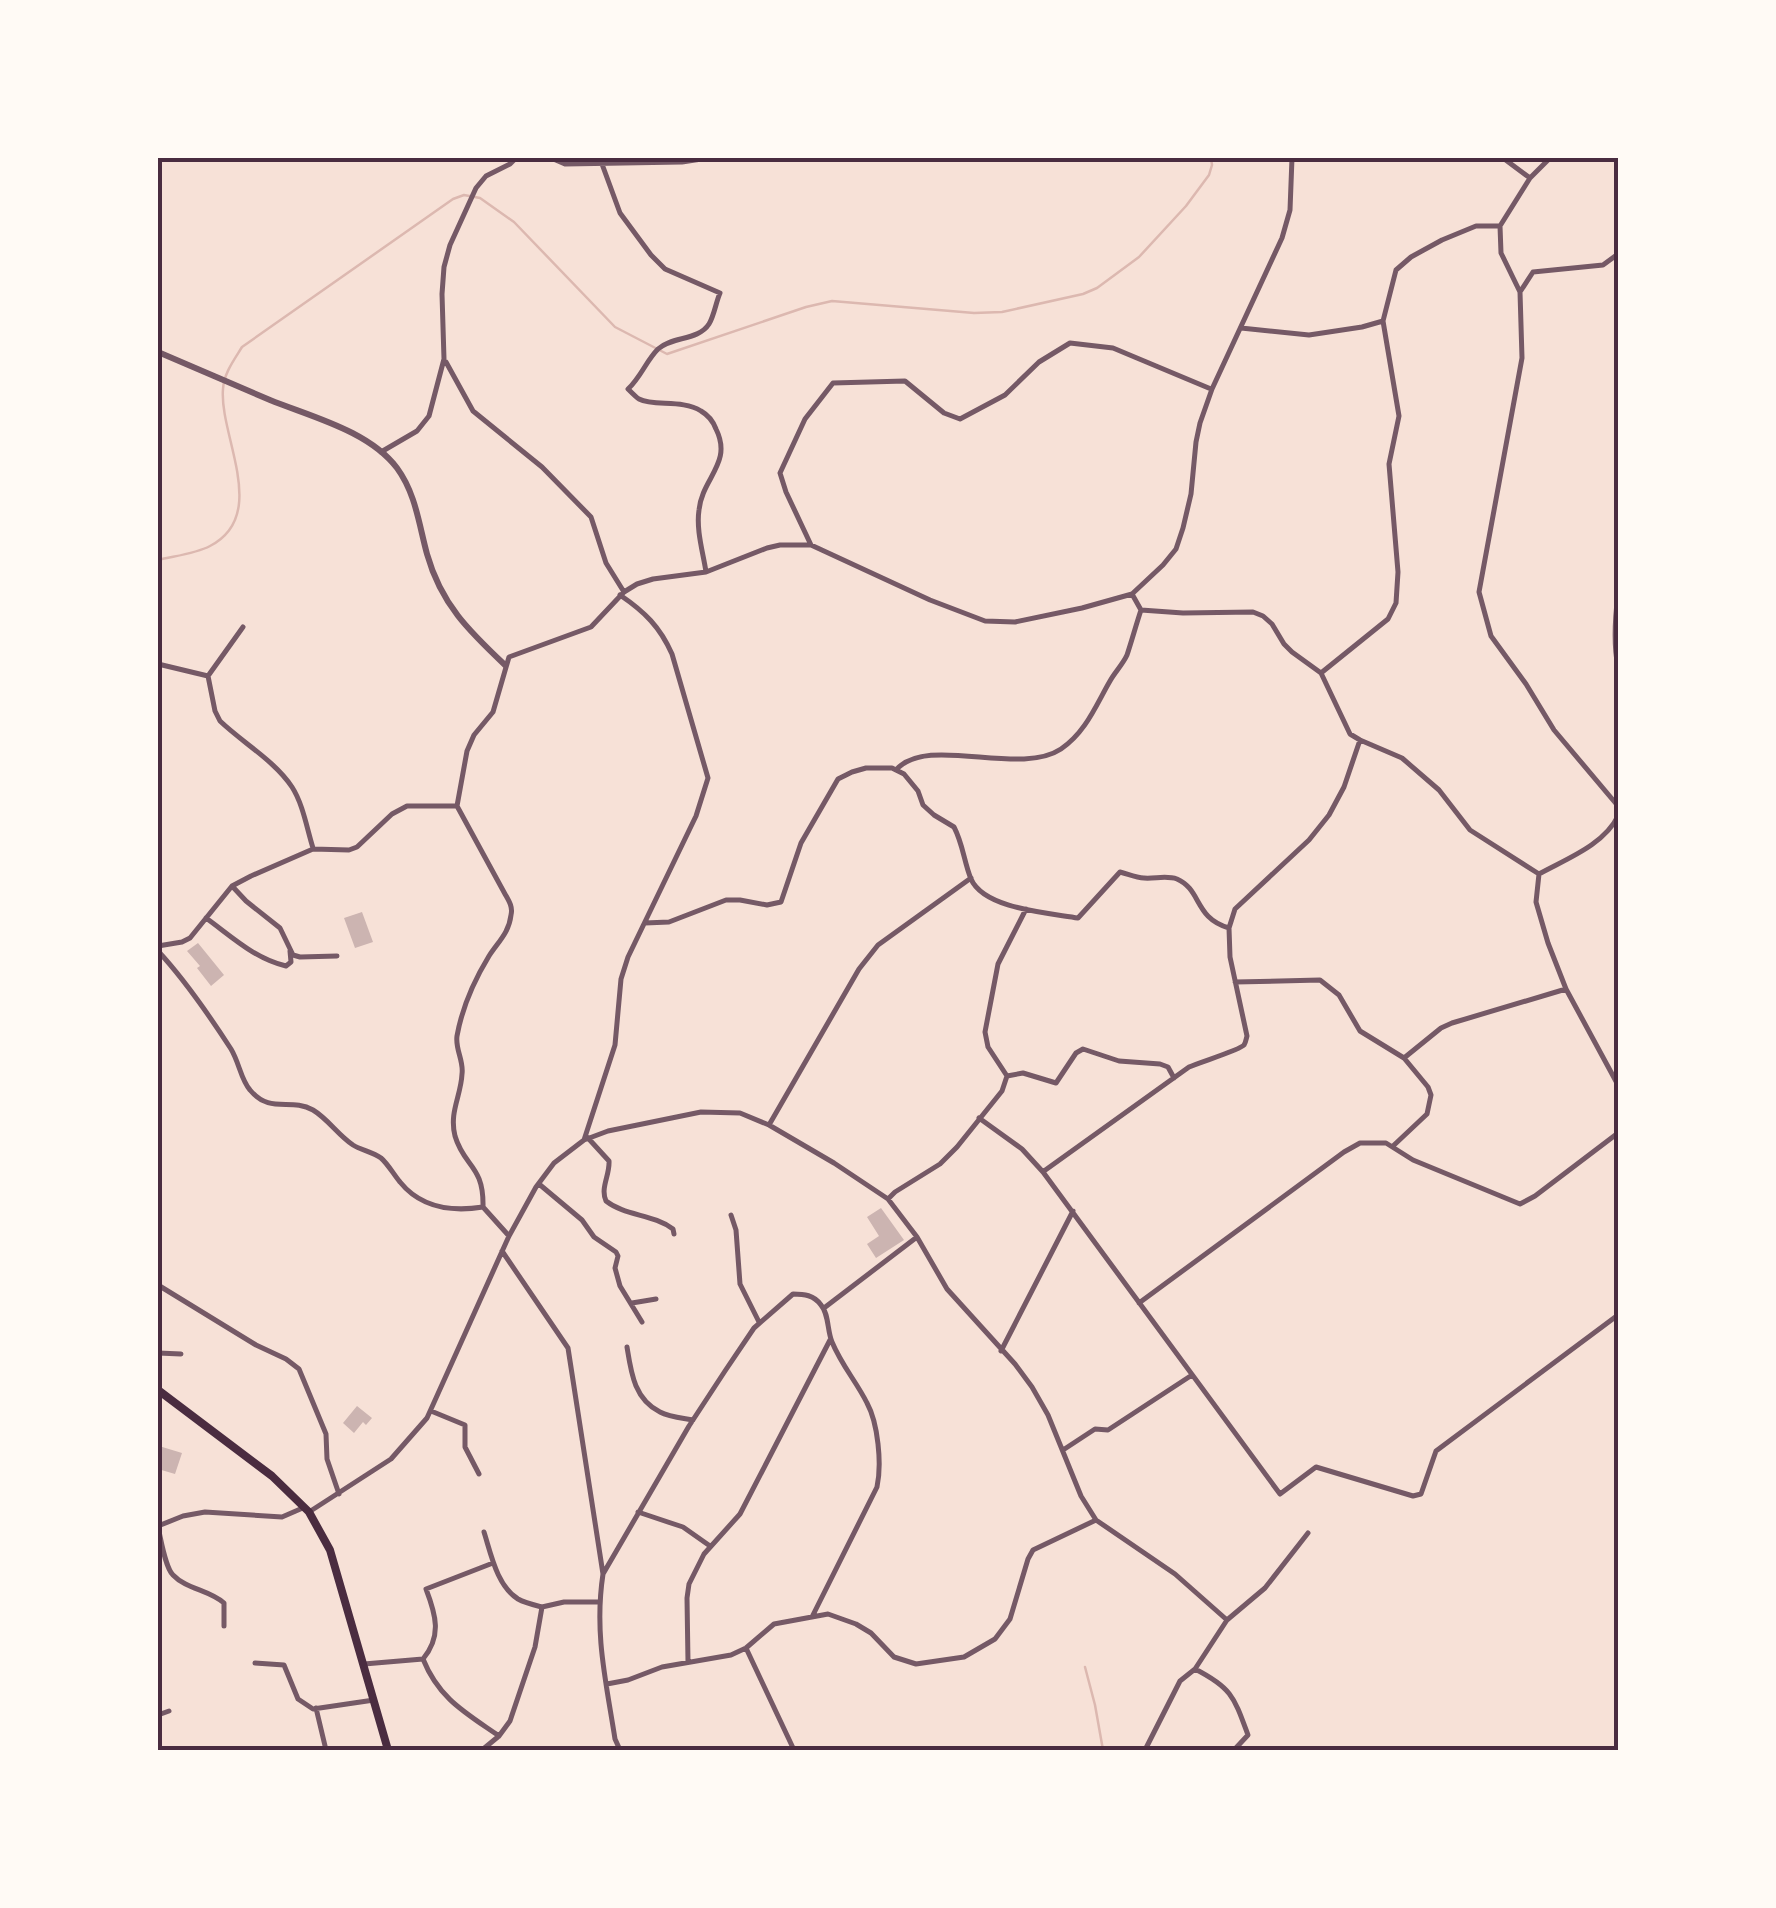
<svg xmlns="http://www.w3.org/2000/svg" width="1776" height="1908" font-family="'Work Sans',sans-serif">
  <rect width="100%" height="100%" fill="#f7e1d7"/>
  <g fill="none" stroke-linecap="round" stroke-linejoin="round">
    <path stroke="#dcb8b0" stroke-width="2.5" d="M158,560c16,-4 37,-6 52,-14 60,-31 9,-110 13,-157 1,-16 11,-29 19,-42l211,-148 11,-4 16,3 34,24 101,105 52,27 139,-47 26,-6 142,12 28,-1 81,-18 14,-6 42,-31 47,-51 23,-31 3,-10 -1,-7
      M1085,1667l10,38 8,45"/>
  </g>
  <path fill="#ccb4b1" d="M362,912l11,30 -18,6 -11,-30z
    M198,943l26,32 -13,11 -14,-18 3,-2 -13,-15z
    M881,1208l23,32 -28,18 -9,-14 12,-8 -12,-19z
    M357,1406l15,12 -6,7 -3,-3 -9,11 -11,-10z
    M159,1446l23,7 -7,21 -17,-5z"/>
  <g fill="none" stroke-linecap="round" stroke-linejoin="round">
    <path stroke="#755966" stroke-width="5" d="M551,158l14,6 117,-2 26,-4
      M1204,158h1
      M1503,158l27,20 -30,48 1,27 19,39 2,66 -43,234 12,44 35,48 28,46 64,76
      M602,164l18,49 31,42 14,14 55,24c-4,9 -6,23 -11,31 -11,17 -37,12 -51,25 -12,12 -17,28 -30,40 1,1 9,9 11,10 15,8 43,0 62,12 7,4 12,10 15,18 17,34 -14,49 -17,81 -3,20 4,42 7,62
      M1530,178l20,-20
      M1520,292l13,-20 70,-7 15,-11
      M1241,328l68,7 53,-8 21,-6
      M446,362l27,49 69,56 49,50 15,46 18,29
      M381,452l36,-21 12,-15 15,-57 -2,-65 2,-27 6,-22 26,-57 10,-12 24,-12 6,-6
      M811,545l-25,-53 -6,-19 25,-54 28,-36 72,-2 39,32 16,6 45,-24 34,-33 31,-19 43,5 98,41
      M1132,594l9,16 42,3 70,-1 10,4 9,8 12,20 8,8 29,21 29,61 10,6 42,18 37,32 31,40 69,44
      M1618,594c-3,24 -5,49 0,73
      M158,664l50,12 7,35 5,10c23,22 55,40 72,66 11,17 15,42 21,61
      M1321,673l67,-54 8,-16 2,-31 -9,-108 10,-48 -16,-95 13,-51 15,-13 31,-17 34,-14h24
      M208,676l35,-49
      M896,770c31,-36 123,7 165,-21 25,-17 35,-44 49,-68 5,-9 13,-17 17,-26 5,-15 9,-30 14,-45
      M1539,874l-3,28 12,41 18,46 52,96
      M1539,874c27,-15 65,-29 79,-58
      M232,886l14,15 34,27 13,27 7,2 37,-1
      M206,918c25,18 49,41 80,48l5,-4 -1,-11
      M645,923l24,-1 57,-22h14l27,5 14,-3 20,-59 37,-64 14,-7 14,-4h26l12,6 14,17 5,14 11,10 20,12c9,17 10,35 17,52 13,30 78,34 107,39l42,-46c8,2 16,6 24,6 11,1 22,-3 33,1 25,11 17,39 52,49
      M158,946l24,-4 8,-4 42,-52 19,-10 62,-27 36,1 8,-3 35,-33 15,-8h50
      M158,951c27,29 51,64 73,98 8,13 10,31 19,41 21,25 40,7 63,20 15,9 25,25 40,35 8,5 20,7 28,13 7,6 13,17 19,24 21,26 52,30 83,25
      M1235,982l85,-2 19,15 21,36 44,27 24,29 3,8 -4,19 -34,32
      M1404,1058l37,-30 11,-5 114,-34
      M1007,1076l16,-3 33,10 20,-30 7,-4 36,12 41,3 8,3 6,11
      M1007,1076l-19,-29 -3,-15 13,-68 28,-55
      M979,1118l43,31 21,23 237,322 36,-27 97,29 8,-2 15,-43 182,-136
      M769,1125l90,-156 19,-24 93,-67
      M588,1138l21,23c1,14 -9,27 -3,40 19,15 47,13 67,28l1,5
      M584,1140l31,-95 6,-66 7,-22 68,-141 12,-38 -36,-124c-12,-27 -27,-42 -52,-59
      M1044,1171l145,-104c11,-5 51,-17 55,-22 2,-3 2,-6 3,-9l-17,-79 -1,-29 6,-19 74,-69 20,-25 15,-28 16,-47
      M539,1184l43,36 12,17 22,15 2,4 -3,12 5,18 22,36
      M888,1199l7,-7 45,-28 17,-17 45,-56 5,-15
      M731,1215l5,15 4,54 19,38
      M509,1236l-26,-29c1,-42 -19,-40 -28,-71 -6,-24 6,-40 7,-62 2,-13 -7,-25 -5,-38 5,-28 18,-57 32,-80 9,-14 20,-23 22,-41 2,-8 -2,-14 -6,-21l-48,-88 10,-55 7,-16 19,-23 16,-55 82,-30 33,-35 13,-8 16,-5 53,-7 61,-24 13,-3h31l119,55 55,21 30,1 67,-14 50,-14 31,-29 13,-16 7,-21 8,-34 5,-52 4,-19 12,-34 70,-151 8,-28 2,-52
      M502,1251l66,97 35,226c-9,59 3,107 12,165l5,11
      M158,1285l98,60 30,14 13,10 27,65 1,25 12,35
      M632,1303l24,-4
      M1139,1303l205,-151 16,-9h26l27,17 107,44 15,-8 83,-63
      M824,1308l93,-71
      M627,1347c4,25 7,52 33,65 9,5 22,6 33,8
      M1001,1351l72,-140
      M158,1353l23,1
      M431,1411l34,14v22l14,27
      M1063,1450l32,-21 13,1 84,-55
      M309,1512l82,-53 36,-41 82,-182 27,-49 18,-24 30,-23 24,-9 93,-19 39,1 29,12 65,38 54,36 29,38 30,52 68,75 17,23 16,28 33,81 15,24 79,54 52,46
      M638,1512l45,15 27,19
      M158,1526l25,-10 22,-4 77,5 23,-10
      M158,1527c3,12 7,40 15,48 13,14 37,15 51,28v23
      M484,1532c7,22 13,54 34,67 7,4 16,6 24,8
      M603,1574l86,-148 36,-55 29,-43 39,-34c11,0 21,1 28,11 8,9 6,25 11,37 10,24 24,39 35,61 11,20 15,61 10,84l-65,130
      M746,1648l48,102
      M423,1659c19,-23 13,-44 3,-70l67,-26
      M423,1659c16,40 43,54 76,77
      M688,1662l-1,-64 2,-14 15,-30 36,-40 90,-174
      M255,1663l29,2 14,34 15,10 61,-9
      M364,1664l59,-5
      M1195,1669c37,19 39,28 53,66l-14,15
      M607,1684l21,-4 34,-13 69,-12 15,-7 28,-24 54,-10 28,10 15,9 23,24 22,7 48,-7 31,-18 15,-20 18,-60 5,-9 63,-30
      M316,1708l10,42
      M158,1715l11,-4
      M482,1750l17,-14 11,-15 25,-74 7,-40 22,-5h35
      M1145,1750l35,-69 15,-12 32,-49 38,-32 43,-55"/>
    <path stroke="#755966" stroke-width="6" d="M158,352c37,16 75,32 112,48 42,17 99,31 127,68 19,26 22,57 30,86 14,50 42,77 78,111"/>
    <path stroke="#4a2c40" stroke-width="8" d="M158,1390l114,86 37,36 21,38 58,200"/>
  </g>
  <rect width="1776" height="1908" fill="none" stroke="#fffaf5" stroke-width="320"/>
  <rect x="160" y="160" width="1456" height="1588" fill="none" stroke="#4a2c40" stroke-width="4"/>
</svg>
